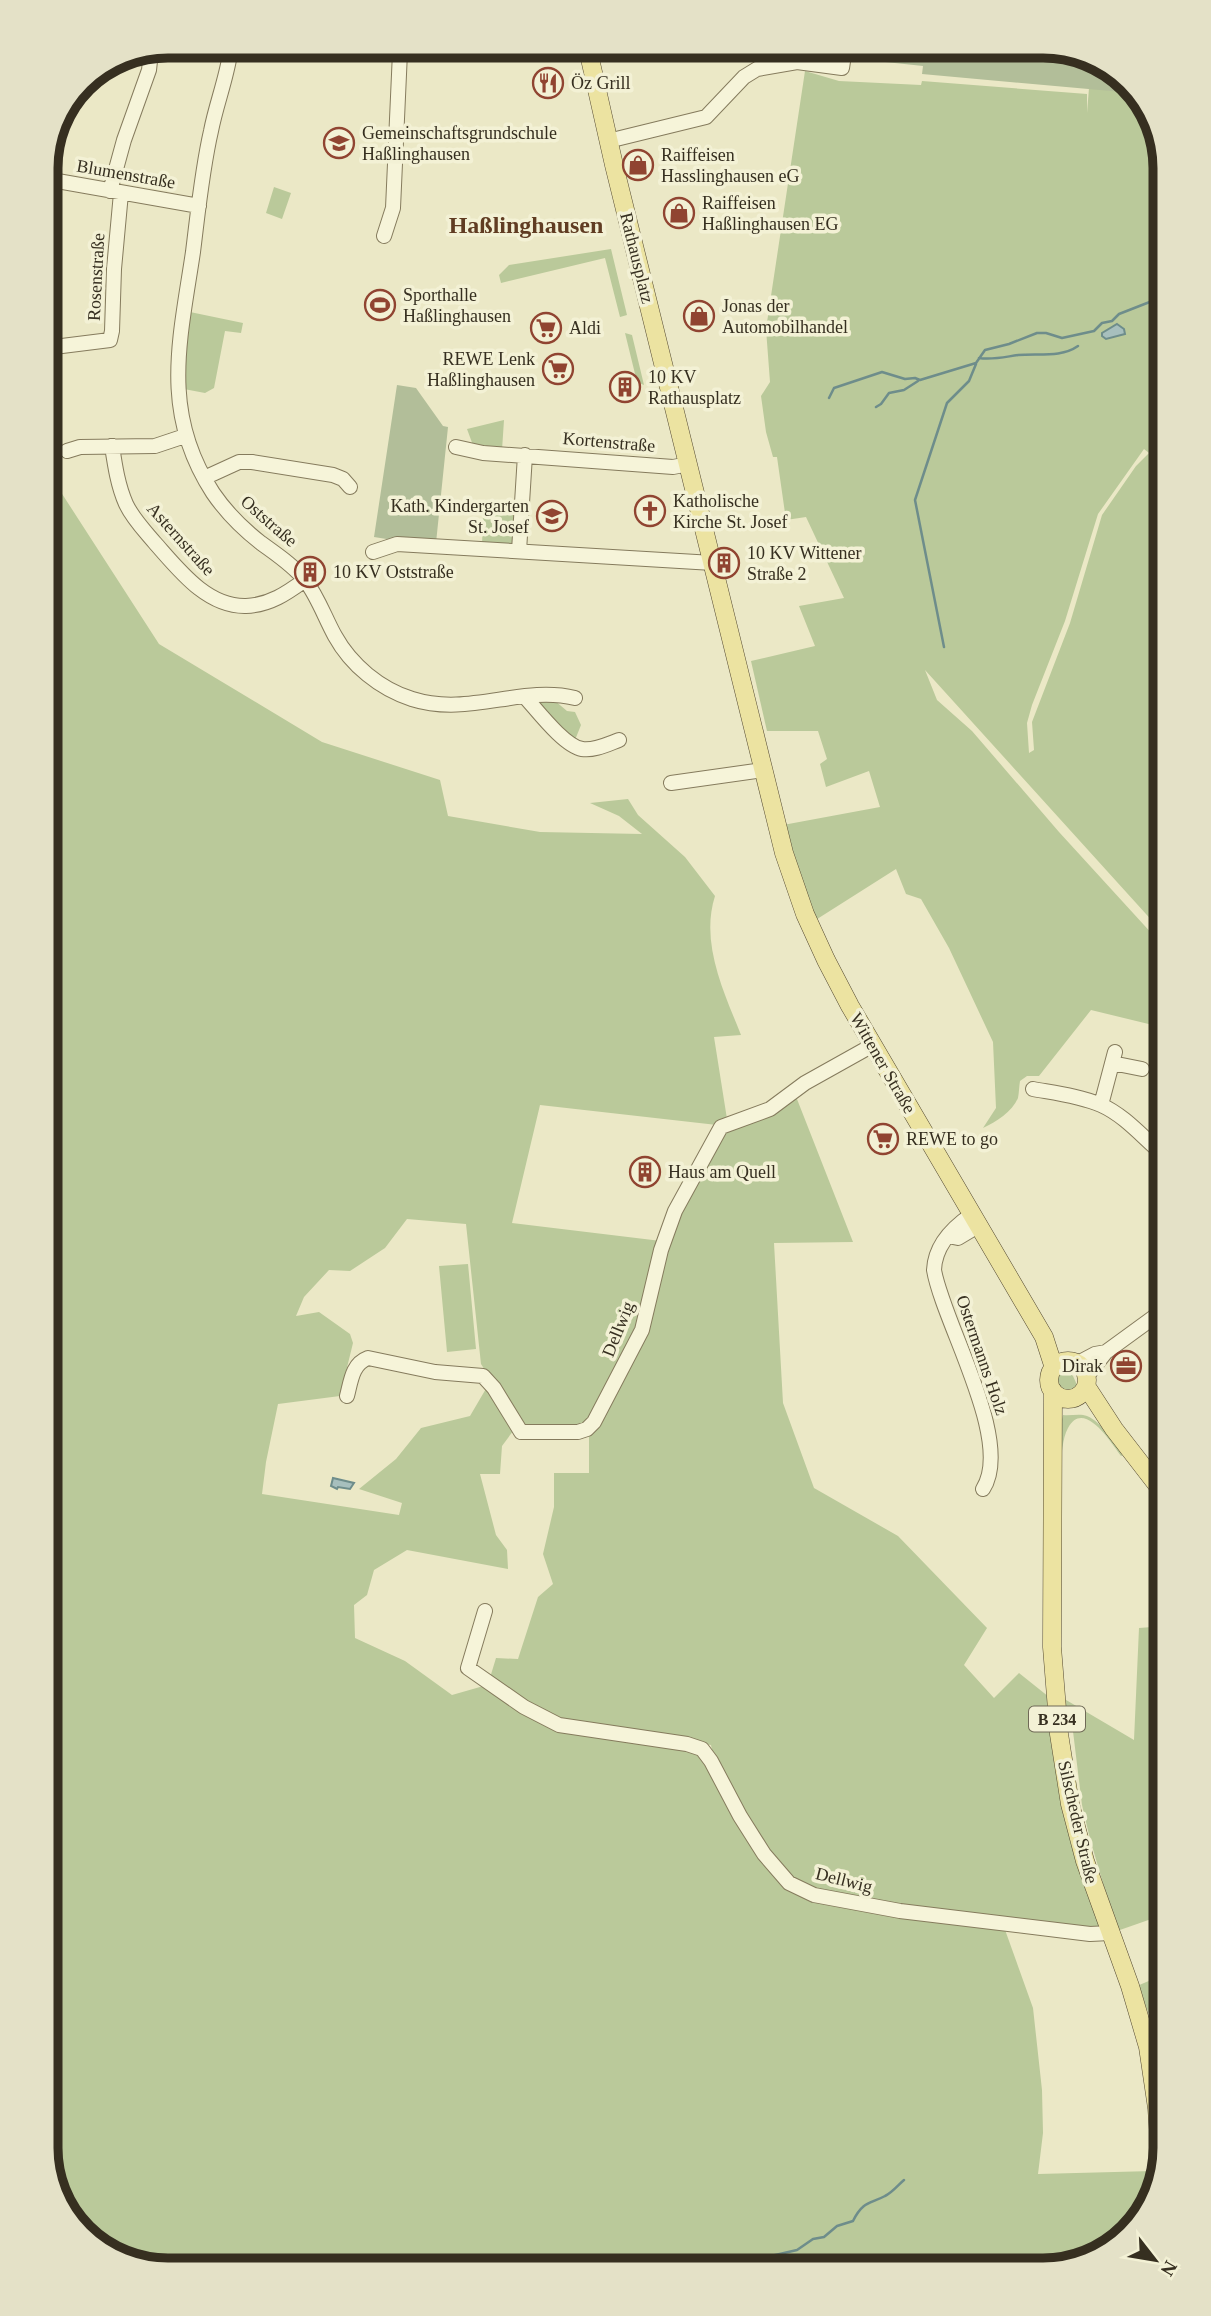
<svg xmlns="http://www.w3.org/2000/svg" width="1211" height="2316" font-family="'Times New Roman',serif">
  <rect width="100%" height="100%" fill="#ebe8c6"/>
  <path fill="#bac99a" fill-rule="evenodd" d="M805,71l34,10 82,4 1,-4 165,13v19l2,-25 44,5 23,27 9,47v768l-240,-265 12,30 35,31 87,101 106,116v80l-74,-18 -52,66h-12l-7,5c-1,6 -1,12 -2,17 -6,14 -22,24 -35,30l13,-20 -3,-66 -44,-94 -28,-49 -15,-5 -10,-25 -82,52 -31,-96 97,-18 -11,-36 -43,16 -6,-23 7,-5 -9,-28h-51l-16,-70 64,-15 -16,-40 45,-8 -38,-81 -20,3 -9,-63h-4l-7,-25 -5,-36 9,-14 -4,-53zM1144,449l5,4 -13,13 -34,49 -32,108 -38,99 2,28 -5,3 -2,-30 5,-18 33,-84 33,-107z
    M274,187l17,6 -9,26 -16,-6z
    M611,249l16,66 -7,2 -15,-59 -104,25 -2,-8 10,-10z
    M190,312l53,11 -2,10 -16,-2 -11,57 -9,5 -21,-4v-30z
    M625,333l7,2 12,50 -7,-3z
    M504,420l-2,30 -28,-2 -7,-19z
    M46,469l113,175 163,98 118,38 8,36 92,16 102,2 -23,-18 -29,-13 38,-4 10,16 47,42 30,39c-15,47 9,96 26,139l-27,2 13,82 -10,6 -177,-20 -28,118 149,18 -19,86 -43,83 -13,18 -18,4 -42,-3 -10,-11 -35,-54 -15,-140 -59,-5 -22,29 -35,23 -21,-1 -25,27 -8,19 23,-4 31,22 3,9 -13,53 -62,8 -12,58 -4,32 137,21 3,-12 -43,-14 37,-30 25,-31 49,-12 17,-29 29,40 -14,19 -2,28h-20l16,61 11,15 1,19 -101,-19 -33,20 -7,25 -13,10 1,33 50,23 47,34 35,-10 49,32 28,13 123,16c20,7 20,13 30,30l-6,-31 -153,-22 -21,-10 -48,-32 7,-23 22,1 20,-62 15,-13 -10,-30 11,-47v-34h35v-39l10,-13 47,-96 17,-71 17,-46 27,-52 17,-25 49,-21 22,-16 58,148 -79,1 9,160 31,85 84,48 89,92 -23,37 30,33 25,-25 30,24 12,106 20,68 18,52v8l-38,-2 -129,-16 2,5 70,9 29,81 9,82 1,43 -5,41 115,-3v18l-8,27 -54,45 -47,9h-884l-61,-20 -44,-54 -9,-47z
    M494,512l25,2 -4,32h-33l1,-30z
    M554,700l13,11 8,1 6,13 -6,15 -41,-38z
    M468,1264l8,85 -29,3 -8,-86z
    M1065,1369l8,7 4,9 -6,5 -7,-1 -6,-5v-7z
    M1063,1415c8,1 17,-2 24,1 15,6 27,27 36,39l-2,1c-9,-12 -37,-58 -53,-28 -6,11 -6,27 -8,39v-39z
    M1165,1626v314l-8,-23 -40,14 -27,-92 -8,-34 -11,-90 -10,-18 73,43 5,-112z
    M1165,1974v123l-10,-69 -18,-42z"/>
  <path fill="#b2be99" d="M1052,46l60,20 21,27 -211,-19 1,-8 -75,-8 1,-10z
    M397,385l19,3 27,38 5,1 -12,116 -37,-2 -25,-4z"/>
  <path fill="#a7bfbd" stroke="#6e8d8b" stroke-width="2" d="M1117,324l7,5 1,5 -19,5 -4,-3v-3z
    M333,1478l21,5 -4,6 -12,-2 -1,2 -6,-3z"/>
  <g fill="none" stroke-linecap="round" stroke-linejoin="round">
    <path stroke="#6e8d8b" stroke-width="2.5" d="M979,358c14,2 25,-1 39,-3 20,-2 43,3 60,-9
      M829,398l5,-10 48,-16 23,7 10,-1 5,2 56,-17 9,-13 24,-6 28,-11h9l16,5 32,-7 8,-8 10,-2 7,-7 46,-18
      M876,407l5,-3 8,-11 15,-3 14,-9
      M944,647l-29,-147 32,-97 22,-22 7,-17
      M747,2270l24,-14 26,-6 16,-11 11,-2 13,-11 16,-5c10,-20 17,-17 32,-25 7,-3 13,-11 19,-16"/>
    <g stroke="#857b5d" stroke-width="16">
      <path id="minor" d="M230,54c-4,26 -14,51 -19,77 -9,39 -13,81 -18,121 -13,88 -33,160 20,241 13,19 30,36 48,50 15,11 32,22 44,37 13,17 20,38 30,56 16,29 45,53 77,63 57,18 109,-14 163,-1
        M608,141l98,-24 38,-40 13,-8 40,-7 45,6 3,-20
        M46,179l153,27
        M110,191l14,-51 25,-70 1,-9 -12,-7
        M384,236l9,-28 7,-156
        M46,348l64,-8 2,-9 2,-62 7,-76
        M112,446c3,20 6,40 14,58 7,15 19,27 29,39 24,27 52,64 91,63 24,-1 41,-13 59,-26
        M456,447l27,6 190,14 16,-3
        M67,451l13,-4 75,-1 30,-10
        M204,478l35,-16h13l81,13 10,4 7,8
        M519,551l6,-96
        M373,552l24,-8 316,19
        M525,697c12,13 39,49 57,52 12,2 26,-5 37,-9
        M671,783l92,-13
        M1112,1063l30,6
        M1033,1089c22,4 47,7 68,16 25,11 44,35 64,51
        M1101,1105l14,-53
        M971,1215c-19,13 -36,30 -37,55 9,53 80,171 49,219
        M948,1236l10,2 20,-12
        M1078,1363l17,-9 11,-2
        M1087,1376l19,-24 59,-43
        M347,1396c4,-15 5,-32 21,-38l67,14 48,4 11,12 27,44h57l9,-3 7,-7 48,-92 19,-80 14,-39 46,-84 49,-18 35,-26 68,-38
        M485,1611l-17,57 56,39 35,18 128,19 15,5 9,12 29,55 24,38 25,29 25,12 86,16 190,23 20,-1"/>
    </g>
    <g stroke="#534831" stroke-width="19">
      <path id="major" d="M588,50l26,115 170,688 21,61 21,46 24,46 194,331 10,31
        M1049 1380a19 19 0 1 1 38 0a19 19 0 1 1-38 0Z
        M1086,1386l28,43 51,66
        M1053,1391l-1,256 7,87 11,70 15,57 45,125 18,61 9,61 4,56"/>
    </g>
    <use href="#minor" stroke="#f6f4d9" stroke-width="14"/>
    <use href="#major" stroke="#ece3a1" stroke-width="18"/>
  </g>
  <defs>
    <g id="restaurant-ring" transform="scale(1.575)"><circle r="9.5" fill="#f3f1d5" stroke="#904431" stroke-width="1.5"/><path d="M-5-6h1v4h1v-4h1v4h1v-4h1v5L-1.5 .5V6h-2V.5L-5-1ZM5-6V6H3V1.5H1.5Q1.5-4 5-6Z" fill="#904431"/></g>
    <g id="school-ring" transform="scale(1.575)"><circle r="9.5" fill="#f3f1d5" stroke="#904431" stroke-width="1.5"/><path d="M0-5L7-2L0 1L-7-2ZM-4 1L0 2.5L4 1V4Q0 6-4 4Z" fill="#904431"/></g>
    <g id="shop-ring" transform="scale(1.575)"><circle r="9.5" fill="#f3f1d5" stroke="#904431" stroke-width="1.5"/><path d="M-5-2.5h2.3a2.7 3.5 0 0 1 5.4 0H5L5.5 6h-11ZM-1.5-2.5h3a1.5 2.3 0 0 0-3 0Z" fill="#904431"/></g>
    <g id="stadium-ring" transform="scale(1.575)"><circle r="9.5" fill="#f3f1d5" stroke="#904431" stroke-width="1.5"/><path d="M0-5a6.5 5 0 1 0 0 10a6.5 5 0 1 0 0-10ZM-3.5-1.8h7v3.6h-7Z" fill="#904431"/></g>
    <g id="supermarket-ring" transform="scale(1.575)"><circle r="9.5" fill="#f3f1d5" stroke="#904431" stroke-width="1.5"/><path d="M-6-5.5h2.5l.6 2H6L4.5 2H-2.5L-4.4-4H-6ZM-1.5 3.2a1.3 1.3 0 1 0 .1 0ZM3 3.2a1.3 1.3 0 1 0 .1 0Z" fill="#904431"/></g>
    <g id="building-ring" transform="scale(1.575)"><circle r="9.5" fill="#f3f1d5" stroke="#904431" stroke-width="1.5"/><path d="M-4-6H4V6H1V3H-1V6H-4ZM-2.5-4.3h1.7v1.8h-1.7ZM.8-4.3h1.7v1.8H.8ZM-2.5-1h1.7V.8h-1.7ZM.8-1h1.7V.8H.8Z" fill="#904431"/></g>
    <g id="church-ring" transform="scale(1.575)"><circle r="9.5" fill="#f3f1d5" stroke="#904431" stroke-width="1.5"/><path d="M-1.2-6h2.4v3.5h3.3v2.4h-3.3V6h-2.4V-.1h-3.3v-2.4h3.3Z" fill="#904431"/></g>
    <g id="office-ring" transform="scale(1.575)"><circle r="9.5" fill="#f3f1d5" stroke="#904431" stroke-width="1.5"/><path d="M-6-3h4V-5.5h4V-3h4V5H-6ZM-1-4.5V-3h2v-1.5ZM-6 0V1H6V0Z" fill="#904431"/></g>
  </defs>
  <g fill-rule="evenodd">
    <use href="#restaurant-ring" x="548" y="83"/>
    <use href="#school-ring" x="339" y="143"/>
    <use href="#shop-ring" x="638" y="165"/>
    <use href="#shop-ring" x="679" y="213"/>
    <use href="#stadium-ring" x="380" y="305"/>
    <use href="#shop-ring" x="699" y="316"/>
    <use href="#supermarket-ring" x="546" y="328"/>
    <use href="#supermarket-ring" x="558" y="369"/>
    <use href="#building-ring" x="625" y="387"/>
    <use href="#church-ring" x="650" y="511"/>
    <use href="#school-ring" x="552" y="516"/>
    <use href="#building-ring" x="724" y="563"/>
    <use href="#building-ring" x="310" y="572"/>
    <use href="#supermarket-ring" x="883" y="1139"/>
    <use href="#building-ring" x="645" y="1172"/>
    <use href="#office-ring" x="1126" y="1366"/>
  </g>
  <g text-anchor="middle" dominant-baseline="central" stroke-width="7" stroke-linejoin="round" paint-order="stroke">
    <rect fill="#f3f1d5" stroke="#6f6956" stroke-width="2" x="1029" y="1706.5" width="56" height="25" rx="5"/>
    <g font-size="16" font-weight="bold" fill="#362f20">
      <text x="1057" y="1719">B 234</text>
    </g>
    <g font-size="18" fill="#362f20" stroke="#f3f1d5" text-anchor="start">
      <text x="571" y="83">Öz Grill</text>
      <text x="362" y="133">Gemeinschaftsgrundschule<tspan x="362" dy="21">Haßlinghausen</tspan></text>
      <text x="661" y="155">Raiffeisen<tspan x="661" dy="21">Hasslinghausen eG</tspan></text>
      <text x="702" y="203">Raiffeisen<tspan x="702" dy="21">Haßlinghausen EG</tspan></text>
      <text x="403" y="295">Sporthalle<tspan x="403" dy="21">Haßlinghausen</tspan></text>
      <text x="722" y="306">Jonas der<tspan x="722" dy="21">Automobilhandel</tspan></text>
      <text x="569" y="328">Aldi</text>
      <text x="535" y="359" text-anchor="end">REWE Lenk<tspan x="535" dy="21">Haßlinghausen</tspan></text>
      <text x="648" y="377">10 KV<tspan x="648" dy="21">Rathausplatz</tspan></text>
      <text x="673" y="501">Katholische<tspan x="673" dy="21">Kirche St. Josef</tspan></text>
      <text x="529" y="506" text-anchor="end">Kath. Kindergarten<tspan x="529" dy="21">St. Josef</tspan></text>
      <text x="747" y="553">10 KV Wittener<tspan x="747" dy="21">Straße 2</tspan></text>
      <text x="333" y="572">10 KV Oststraße</text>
      <text x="906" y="1139">REWE to go</text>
      <text x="668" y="1172">Haus am Quell</text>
      <text x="1103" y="1366" text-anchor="end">Dirak</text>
    </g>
    <g font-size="18" fill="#362f20" stroke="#f3f1d5">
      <text transform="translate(126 174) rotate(10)">Blumenstraße</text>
      <text transform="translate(637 258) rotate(76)">Rathausplatz</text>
      <text transform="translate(96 277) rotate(-87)">Rosenstraße</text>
      <text transform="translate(609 442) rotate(5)">Kortenstraße</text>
      <text transform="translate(269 521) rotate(41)">Oststraße</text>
      <text transform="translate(181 539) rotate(48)">Asternstraße</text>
      <text transform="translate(883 1063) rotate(60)">Wittener Straße</text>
      <text transform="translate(618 1329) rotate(-68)">Dellwig</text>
      <text transform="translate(982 1355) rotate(71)">Ostermanns Holz</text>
      <text transform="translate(1078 1822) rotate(77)">Silscheder Straße</text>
      <text transform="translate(844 1880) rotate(14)">Dellwig</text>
    </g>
    <g font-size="24" font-weight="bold" fill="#603c22" stroke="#f3f1d5">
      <text x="526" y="225">Haßlinghausen</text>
    </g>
  </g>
  <path d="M0 0H1211V2316H0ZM168 58H1043A110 110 0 0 1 1153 168V2148A110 110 0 0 1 1043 2258H168A110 110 0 0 1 58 2148V168A110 110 0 0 1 168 58Z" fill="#e4e1c7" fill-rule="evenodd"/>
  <path fill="none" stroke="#362f20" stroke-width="9" d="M168 58H1043A110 110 0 0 1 1153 168V2148A110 110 0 0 1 1043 2258H168A110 110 0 0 1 58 2148V168A110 110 0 0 1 168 58Z"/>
  <g transform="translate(1155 2260) rotate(121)" stroke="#f3f1d5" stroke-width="5" paint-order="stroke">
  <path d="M0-5L12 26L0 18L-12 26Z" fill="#362f20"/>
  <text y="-10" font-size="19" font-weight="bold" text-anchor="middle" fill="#362f20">N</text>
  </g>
</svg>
